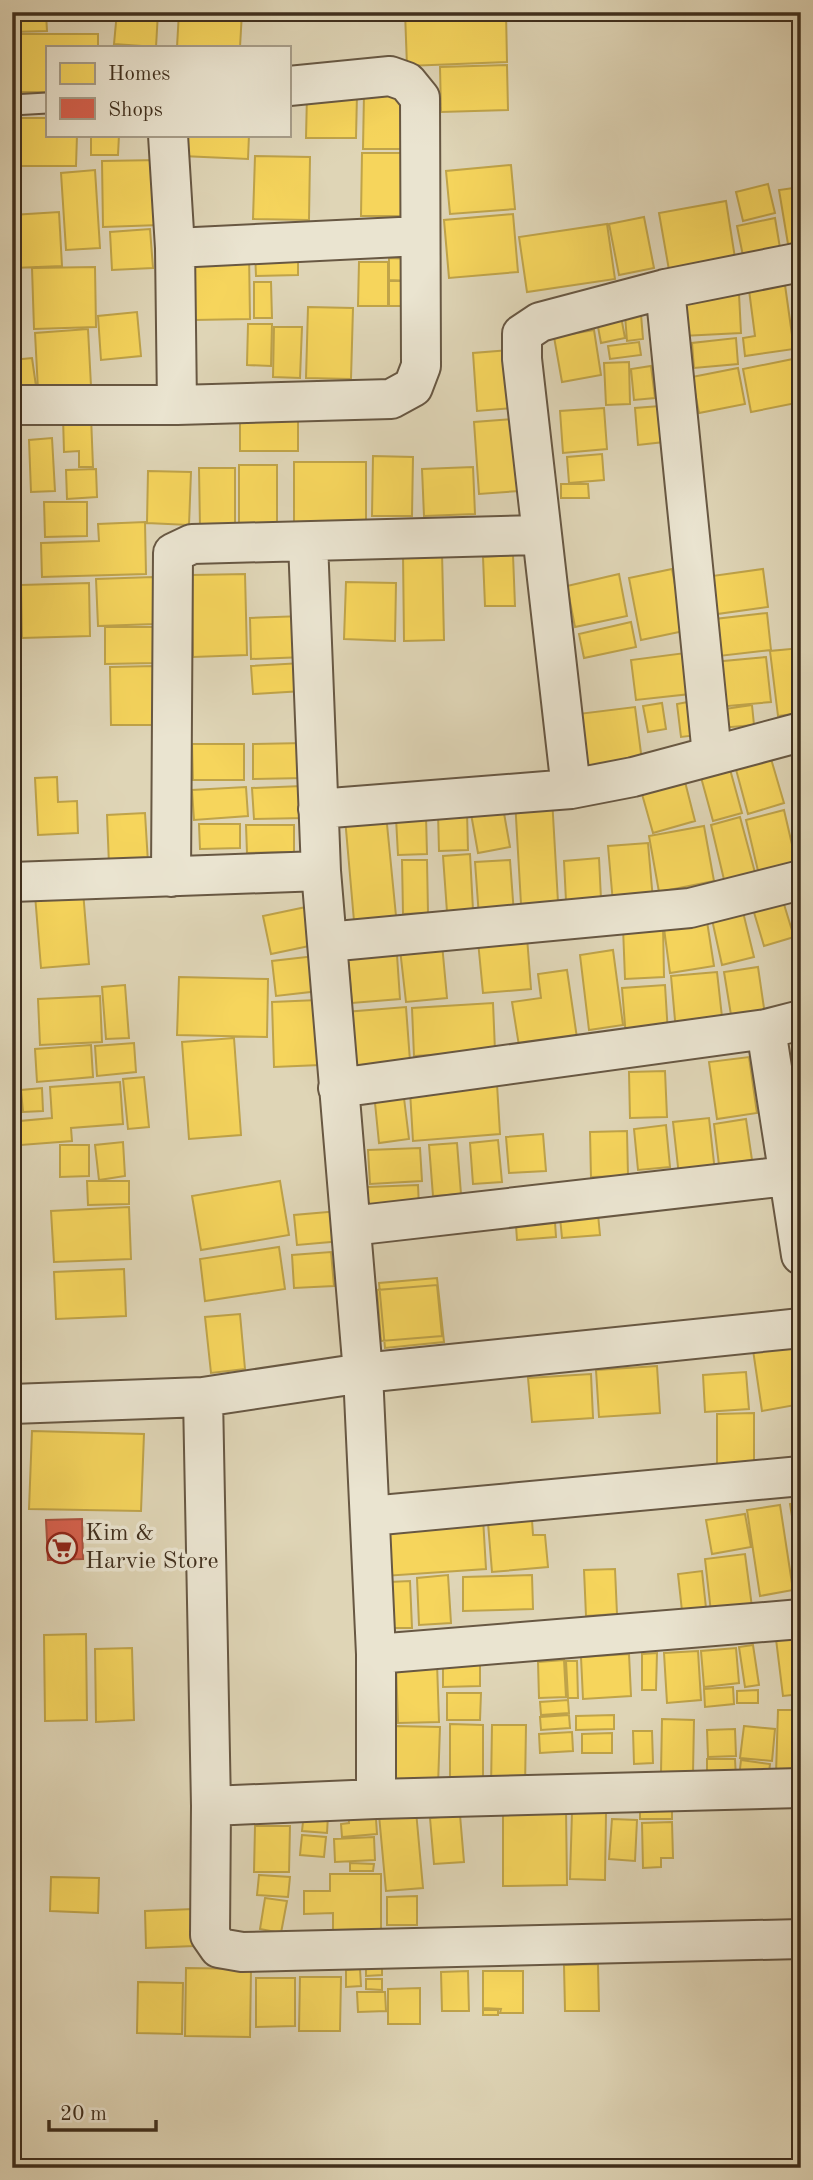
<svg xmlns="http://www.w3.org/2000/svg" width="813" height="2180" font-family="'Old Standard TT',serif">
  <rect width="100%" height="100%" fill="#dfd5b6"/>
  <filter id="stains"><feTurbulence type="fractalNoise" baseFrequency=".00286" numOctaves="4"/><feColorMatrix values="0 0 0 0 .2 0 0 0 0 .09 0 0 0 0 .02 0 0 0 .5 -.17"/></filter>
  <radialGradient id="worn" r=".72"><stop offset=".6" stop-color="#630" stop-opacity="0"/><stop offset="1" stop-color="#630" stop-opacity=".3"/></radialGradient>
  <path fill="#f6d55c" stroke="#bfa349" stroke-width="2" d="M51,12h20v3h-20z
    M117,12h41l-2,35 -42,-3z
    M179,12h63l-2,35h-63z
    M405,12h101l1,50 -100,4z
    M46,13l1,18 -34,1 -1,-18z
    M12,34h86v13h-51v45h-35z
    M507,65l1,45 -67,2 -1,-45z
    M307,94h50l-1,44h-50z
    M364,94h44v55h-45z
    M12,118h35v17h30l-1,31h-64z
    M91,135h28l-1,20h-27z
    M184,135h65l-1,24 -66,-3z
    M362,153h47l1,63h-49z
    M255,156l55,1 -1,63 -56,-1z
    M159,160l1,65 -57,2 -1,-66z
    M511,165l4,44 -65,5 -4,-43z
    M95,170l5,78 -34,2 -5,-77z
    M768,184l7,29 -32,8 -7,-29z
    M801,187v55l-13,2 -9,-54z
    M726,201l9,57 -66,12 -10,-57z
    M59,212l3,54 -48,2 -2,-53z
    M513,214l5,58 -69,6 -5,-58z
    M644,217l10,51 -35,7 -10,-51z
    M775,218l5,30 -37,8 -6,-30z
    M607,224l8,55 -88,13 -8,-55z
    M150,229l3,39 -41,2 -2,-38z
    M298,250v25l-42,1 -1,-24z
    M249,253l1,66 -56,1 -1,-66z
    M389,258l22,1v22l-22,-1z
    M359,262h29v44h-30z
    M95,267l1,60 -62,2 -2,-61z
    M389,281h22l-1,25h-21z
    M254,282h17l1,36h-18z
    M785,285l9,64 -49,7 -2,-18 12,-2 -6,-46z
    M739,294l2,39 -59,3 -2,-39z
    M308,307l45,1 -2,71 -45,-1z
    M620,311l5,27 -24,5 -5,-27z
    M137,312l4,44 -40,4 -3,-44z
    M641,314l2,25 -16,2 -2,-26z
    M248,324h24l-1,42 -24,-1z
    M274,327h28l-2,51 -27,-1z
    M88,329l3,57 -53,4 -3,-57z
    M594,330l7,45 -39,7 -8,-45z
    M736,338l2,26 -44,4 -2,-25z
    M639,342l2,13 -31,4 -2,-13z
    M510,350l4,58 -37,3 -4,-58z
    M32,358l4,28 -24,3v-29z
    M793,359l8,43 -50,10 -8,-43z
    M629,362l1,42 -24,1 -2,-42z
    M651,366l4,32 -21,2 -3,-31z
    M738,368l7,36 -46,9 -7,-36z
    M660,406l4,36 -26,3 -3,-37z
    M604,408l3,41 -44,4 -3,-42z
    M240,415h58v36h-58z
    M91,416l2,51h-14v-16l-15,1 -1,-35z
    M514,419l5,72 -40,3 -5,-72z
    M52,438l3,53 -24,1 -2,-52z
    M602,454l2,26 -35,3 -2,-26z
    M373,456l40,1 -1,59h-40z
    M294,462h72v64h-72z
    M239,465h38v61h-38z
    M473,467l2,47 -51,2 -2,-47z
    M199,468h36v58l-35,1z
    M96,469l1,28 -30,2 -1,-29z
    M148,471l43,1 -2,53 -42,-2z
    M561,484h27l1,14h-28z
    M44,502h43v34l-42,1z
    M145,522l1,52 -104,3 -1,-34 58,-2 -1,-17z
    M442,552l2,88 -40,1 -1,-88z
    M513,555l2,51h-30l-2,-49z
    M672,569l12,62 -43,9 -12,-62z
    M763,569l5,38 -58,8 -5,-38z
    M245,574l2,81 -54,2 -1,-82z
    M619,574l8,42 -52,11 -8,-41z
    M153,577l2,47 -57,2 -2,-47z
    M346,582l50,1 -1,58 -51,-2z
    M89,583l1,53 -68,2 -1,-53z
    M767,613l4,37 -52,6 -4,-37z
    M303,616l2,41 -54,2 -1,-41z
    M631,622l5,25 -52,11 -5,-24z
    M105,627h49v36l-49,1z
    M801,648v65l-23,3 -8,-65z
    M685,653l5,41 -54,6 -5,-40z
    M766,657l5,45 -54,5 -4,-45z
    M302,663l1,28 -50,3 -2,-28z
    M155,666l1,59h-45l-1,-58z
    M693,701l5,34 -17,2 -4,-33z
    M662,703l4,26 -18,3 -5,-26z
    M752,705l2,20 -34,3 -2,-18z
    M635,707l7,54 -57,8 -7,-55z
    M305,743v35l-52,1v-35z
    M192,744h52v36h-51z
    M769,752l15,51 -36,11 -14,-52z
    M728,762l14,51 -29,8 -14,-51z
    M683,774l12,47 -42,12 -13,-46z
    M57,777l1,25 19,-1 1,32 -40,2 -3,-57z
    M302,786l2,32 -50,1 -2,-31z
    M246,787l2,29 -54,4 -2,-30z
    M552,798l6,104 -37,2 -6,-104z
    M502,802l8,45 -32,6 -8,-45z
    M784,810l13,56 -38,9 -13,-55z
    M467,812l1,38 -29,1 -1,-38z
    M145,813l3,50 -39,2 -2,-50z
    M386,814l10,102 -42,5 -9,-103z
    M426,816l1,38 -29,1 -2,-37z
    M740,817l17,63 -31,8 -15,-63z
    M199,824h41v24l-40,1z
    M246,825h48v27l-47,1z
    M704,826l10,55 -55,11 -10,-56z
    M648,843l5,57 -40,3 -5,-57z
    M470,854l3,56 -26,2 -4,-56z
    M599,858l2,41 -35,2 -2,-40z
    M402,860h25l1,53 -25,1z
    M510,860l4,54 -35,3 -4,-55z
    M83,891l6,73 -48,4 -6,-73z
    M783,901l11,36 -30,9 -11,-37z
    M306,907l8,38 -43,9 -8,-38z
    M742,908l12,49 -32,8 -11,-50z
    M706,915l8,51 -44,7 -7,-52z
    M663,925l1,52 -39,2 -2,-52z
    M527,937l4,52 -48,4 -5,-52z
    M442,944l5,54 -41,4 -6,-53z
    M613,950l10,75 -34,5 -9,-75z
    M397,955l3,44 -48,4 -4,-44z
    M315,956l4,35 -43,5 -4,-35z
    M758,967l7,48 -33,6 -8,-49z
    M567,970l10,68 -58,8 -7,-44 29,-4 -3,-24z
    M717,972l6,54 -47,5 -5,-55z
    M179,977l89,2 -1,58 -90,-2z
    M125,985l4,53 -23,1 -4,-52z
    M665,985l3,49 -42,3 -4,-49z
    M100,996l2,46 -62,3 -2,-46z
    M318,1000l2,65 -46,2 -2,-65z
    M493,1003l2,48 -81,5 -2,-48z
    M406,1007l4,54 -61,5 -4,-54z
    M234,1038l7,97 -52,4 -7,-97z
    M134,1043l2,29 -39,4 -2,-30z
    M91,1045l2,32 -56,5 -2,-33z
    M801,1054v11l-10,2 -2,-10z
    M749,1057l8,56 -40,6 -8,-57z
    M801,1067v24h-2l-6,-22z
    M665,1071l2,46 -37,1 -1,-46z
    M144,1077l5,50 -21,2 -5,-50z
    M120,1082l3,42 -52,4 1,13 -51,4 -1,-24 32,-3 -2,-31z
    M497,1084l3,50 -87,7 -3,-50z
    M42,1088l1,23 -20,1 -2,-22z
    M403,1090l6,49 -30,4 -5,-50z
    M709,1118l6,54 -36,4 -6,-54z
    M746,1119l6,41 -33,5 -5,-41z
    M666,1125l4,42 -32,3 -4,-41z
    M627,1131l1,45 -37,1 -1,-45z
    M543,1134l3,37 -37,2 -3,-36z
    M498,1140l4,42 -29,2 -3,-41z
    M123,1142l2,34 -26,4 -4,-35z
    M457,1143l4,51 -28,2 -4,-51z
    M60,1145h29v31l-29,1z
    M420,1148l2,33 -52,3 -2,-34z
    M87,1181h42v23l-41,1z
    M280,1181l9,54 -88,15 -9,-54z
    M418,1185l1,22 -51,2 -1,-22z
    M597,1204l3,31 -38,3 -3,-31z
    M129,1207l2,52 -77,3 -3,-51z
    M554,1207l2,30 -39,3 -2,-29z
    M339,1211l3,30 -45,4 -3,-30z
    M279,1247l6,42 -80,12 -5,-42z
    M331,1252l3,34 -40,2 -2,-33z
    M124,1269l2,47 -70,3 -2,-47z
    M437,1278l7,64 -59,6 -6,-65z
    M437,1285l5,51 -61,5 -4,-51z
    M240,1314l5,55 -34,4 -6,-56z
    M801,1342v62l-39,7 -9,-61z
    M657,1366l3,47 -61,4 -3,-47z
    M746,1372l3,37 -44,3 -2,-37z
    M591,1374l2,44 -61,4 -4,-44z
    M754,1413v54h-37v-53z
    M32,1431l112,3 -3,77 -112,-2z
    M801,1502v39h-5l-6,-37z
    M780,1505l13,85 -33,6 -13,-86z
    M745,1514l6,33 -39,7 -6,-34z
    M483,1518l3,51 -102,7 -2,-51z
    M532,1520l1,15h12l3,32 -56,5 -4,-49z
    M745,1554l7,53 -41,5 -6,-53z
    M615,1569l2,45 -31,2 -2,-46z
    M702,1571l4,37 -24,3 -4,-37z
    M448,1575l3,48 -32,2 -2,-47z
    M532,1575l1,34 -70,2v-34z
    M410,1581l2,47h-21l-2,-46z
    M86,1634l1,86 -42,1 -1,-86z
    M801,1636v58l-18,2 -7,-57z
    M753,1645l6,40 -14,2 -6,-40z
    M132,1648l2,72 -38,2 -1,-73z
    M736,1648l3,35 -35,4 -3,-36z
    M698,1651l3,49 -34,3 -3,-50z
    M657,1653l-1,37h-14v-36z
    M629,1654l2,42 -48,3 -2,-42z
    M564,1660l2,37 -27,1 -1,-36z
    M480,1661v25l-37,1v-25z
    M566,1661h11l1,37h-10z
    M437,1663l2,59 -41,1 -2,-59z
    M733,1687l1,17 -29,3 -1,-18z
    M758,1690v13h-21v-12z
    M447,1693h34l-1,27h-33z
    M568,1700l1,13 -28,2 -1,-13z
    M778,1710h23v65l-25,-1z
    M569,1715l1,13 -29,2 -1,-13z
    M614,1715v14l-38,1v-14z
    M662,1719l32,1 -1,54 -32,-1z
    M450,1724l33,1v58h-33z
    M492,1725h34l-1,64h-34z
    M394,1726l46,1 -2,59 -46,-1z
    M744,1726l31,3 -3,32 -32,-3z
    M735,1729l1,27 -28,1 -1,-27z
    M633,1731h19l1,32 -19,1z
    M572,1732l1,19 -33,2 -1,-19z
    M612,1733v20h-30v-19z
    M707,1759h28l1,19h-29z
    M741,1760l29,4 -2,17 -29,-3z
    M375,1804l2,30 -35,3 -1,-13 8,-1 -1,-17z
    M672,1804v15h-32v-14z
    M566,1809l1,76 -64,1v-76z
    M416,1811l7,77 -37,3 -7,-76z
    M572,1812l34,1 -1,67 -35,-1z
    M304,1813l24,2 -1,18 -25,-2z
    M460,1815l4,47 -30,2 -4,-46z
    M612,1819l25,1 -2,41 -26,-2z
    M672,1822l1,36h-12v9l-18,1 -1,-45z
    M255,1826h35l-1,46h-35z
    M302,1835l24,2 -2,20 -24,-2z
    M374,1837l1,23 -40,2 -1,-23z
    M799,1862h2v37h-2z
    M350,1863l24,1 -1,7h-23z
    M330,1874h51v55l-48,1v-17l-29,1v-23h26z
    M259,1875l31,2 -2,20 -31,-2z
    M51,1877l48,1 -1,35 -48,-2z
    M417,1896v29h-30v-28z
    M265,1898l22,3 -6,32 -21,-4z
    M193,1909l1,37 -48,2 -1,-37z
    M366,1963h16v12l-16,1z
    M598,1964l1,47h-34l-1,-46z
    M186,1968l65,1 -1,68 -65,-1z
    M360,1969l1,17 -15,1v-17z
    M468,1971l1,40h-27l-1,-39z
    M483,1971h40v42h-23l1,-4 -18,-1z
    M300,1977h41l-1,54h-41z
    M256,1978h39v48l-39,1z
    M366,1979h16v11l-16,-1z
    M138,1982l45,1 -1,51 -45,-1z
    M420,1988v36h-32v-35z
    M357,1992h28l1,19 -28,1z
    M483,2010h15v5h-15z"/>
  <path fill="#d6604d" stroke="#a9513f" stroke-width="2" d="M82,1519l1,40 -35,1 -2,-40z"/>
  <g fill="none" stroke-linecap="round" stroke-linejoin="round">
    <g stroke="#685843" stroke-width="23">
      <path id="lane" d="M12,105l35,-2"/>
    </g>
    <g stroke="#685843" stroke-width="42">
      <path id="street" d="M168,135l7,113 2,157
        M175,248l245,-12
        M665,289l47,466
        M12,405h165l214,-6 22,-12 8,-21 -1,-268 -13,-16 -17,-6 -101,10
        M308,542l13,329 42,502 13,281v145
        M571,789l-49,-430v-25l18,-12 125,-33 136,-27
        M318,809l253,-20 62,-12 168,-45
        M171,877l2,-324 19,-9 348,-9
        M12,882l309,-11
        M327,942l363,-34 111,-28
        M766,1029l35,226
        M338,1088l428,-59 35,-9
        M351,1226l436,-50
        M203,1397l8,409 -1,129 9,13 23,4 559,-13
        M12,1404l191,-7 160,-24 438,-45
        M370,1516l431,-40
        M376,1654l425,-35
        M211,1806l165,-7 425,-11"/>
    </g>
    <use href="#lane" stroke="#eae4d0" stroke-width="19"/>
    <use href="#street" stroke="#eae4d0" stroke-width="38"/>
  </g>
  <defs>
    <g id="supermarket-ring" transform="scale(1.575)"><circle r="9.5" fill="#eae4d0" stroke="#8f2418" stroke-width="1.5"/><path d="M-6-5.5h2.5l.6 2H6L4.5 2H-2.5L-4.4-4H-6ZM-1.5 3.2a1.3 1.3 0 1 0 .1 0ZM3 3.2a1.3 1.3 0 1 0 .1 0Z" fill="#8f2418"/></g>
  </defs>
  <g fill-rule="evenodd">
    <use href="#supermarket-ring" x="62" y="1548"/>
  </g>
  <g text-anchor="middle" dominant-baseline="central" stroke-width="7" stroke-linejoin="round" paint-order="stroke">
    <g font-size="24" fill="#402f1d" stroke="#eae4d0" text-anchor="start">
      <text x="85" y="1534">Kim &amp;<tspan x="85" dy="28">Harvie Store</tspan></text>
    </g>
  </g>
  <rect width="813" height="2180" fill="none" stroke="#dfd5b6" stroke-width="42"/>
  <rect x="14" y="14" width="785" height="2152" fill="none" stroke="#402f1d" stroke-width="3.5"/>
  <rect x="21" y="21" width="771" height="2138" fill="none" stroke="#402f1d" stroke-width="2"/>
  <rect x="46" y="46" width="245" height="91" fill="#eae4d0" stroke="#a69c88" stroke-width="2"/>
  <rect x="60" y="63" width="35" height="21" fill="#f6d55c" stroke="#a69c88" stroke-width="2"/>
  <text x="108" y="80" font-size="21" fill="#402f1d">Homes</text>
  <rect x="60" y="98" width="35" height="21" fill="#d6604d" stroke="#a69c88" stroke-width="2"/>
  <text x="108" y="116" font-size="21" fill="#402f1d">Shops</text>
  <path d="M49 2120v10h107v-10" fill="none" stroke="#402f1d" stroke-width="3.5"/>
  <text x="60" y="2120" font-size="21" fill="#402f1d" stroke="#eae4d0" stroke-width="5" paint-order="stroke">20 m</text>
  <rect width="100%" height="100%" filter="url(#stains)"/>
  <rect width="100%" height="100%" fill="url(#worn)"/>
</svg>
